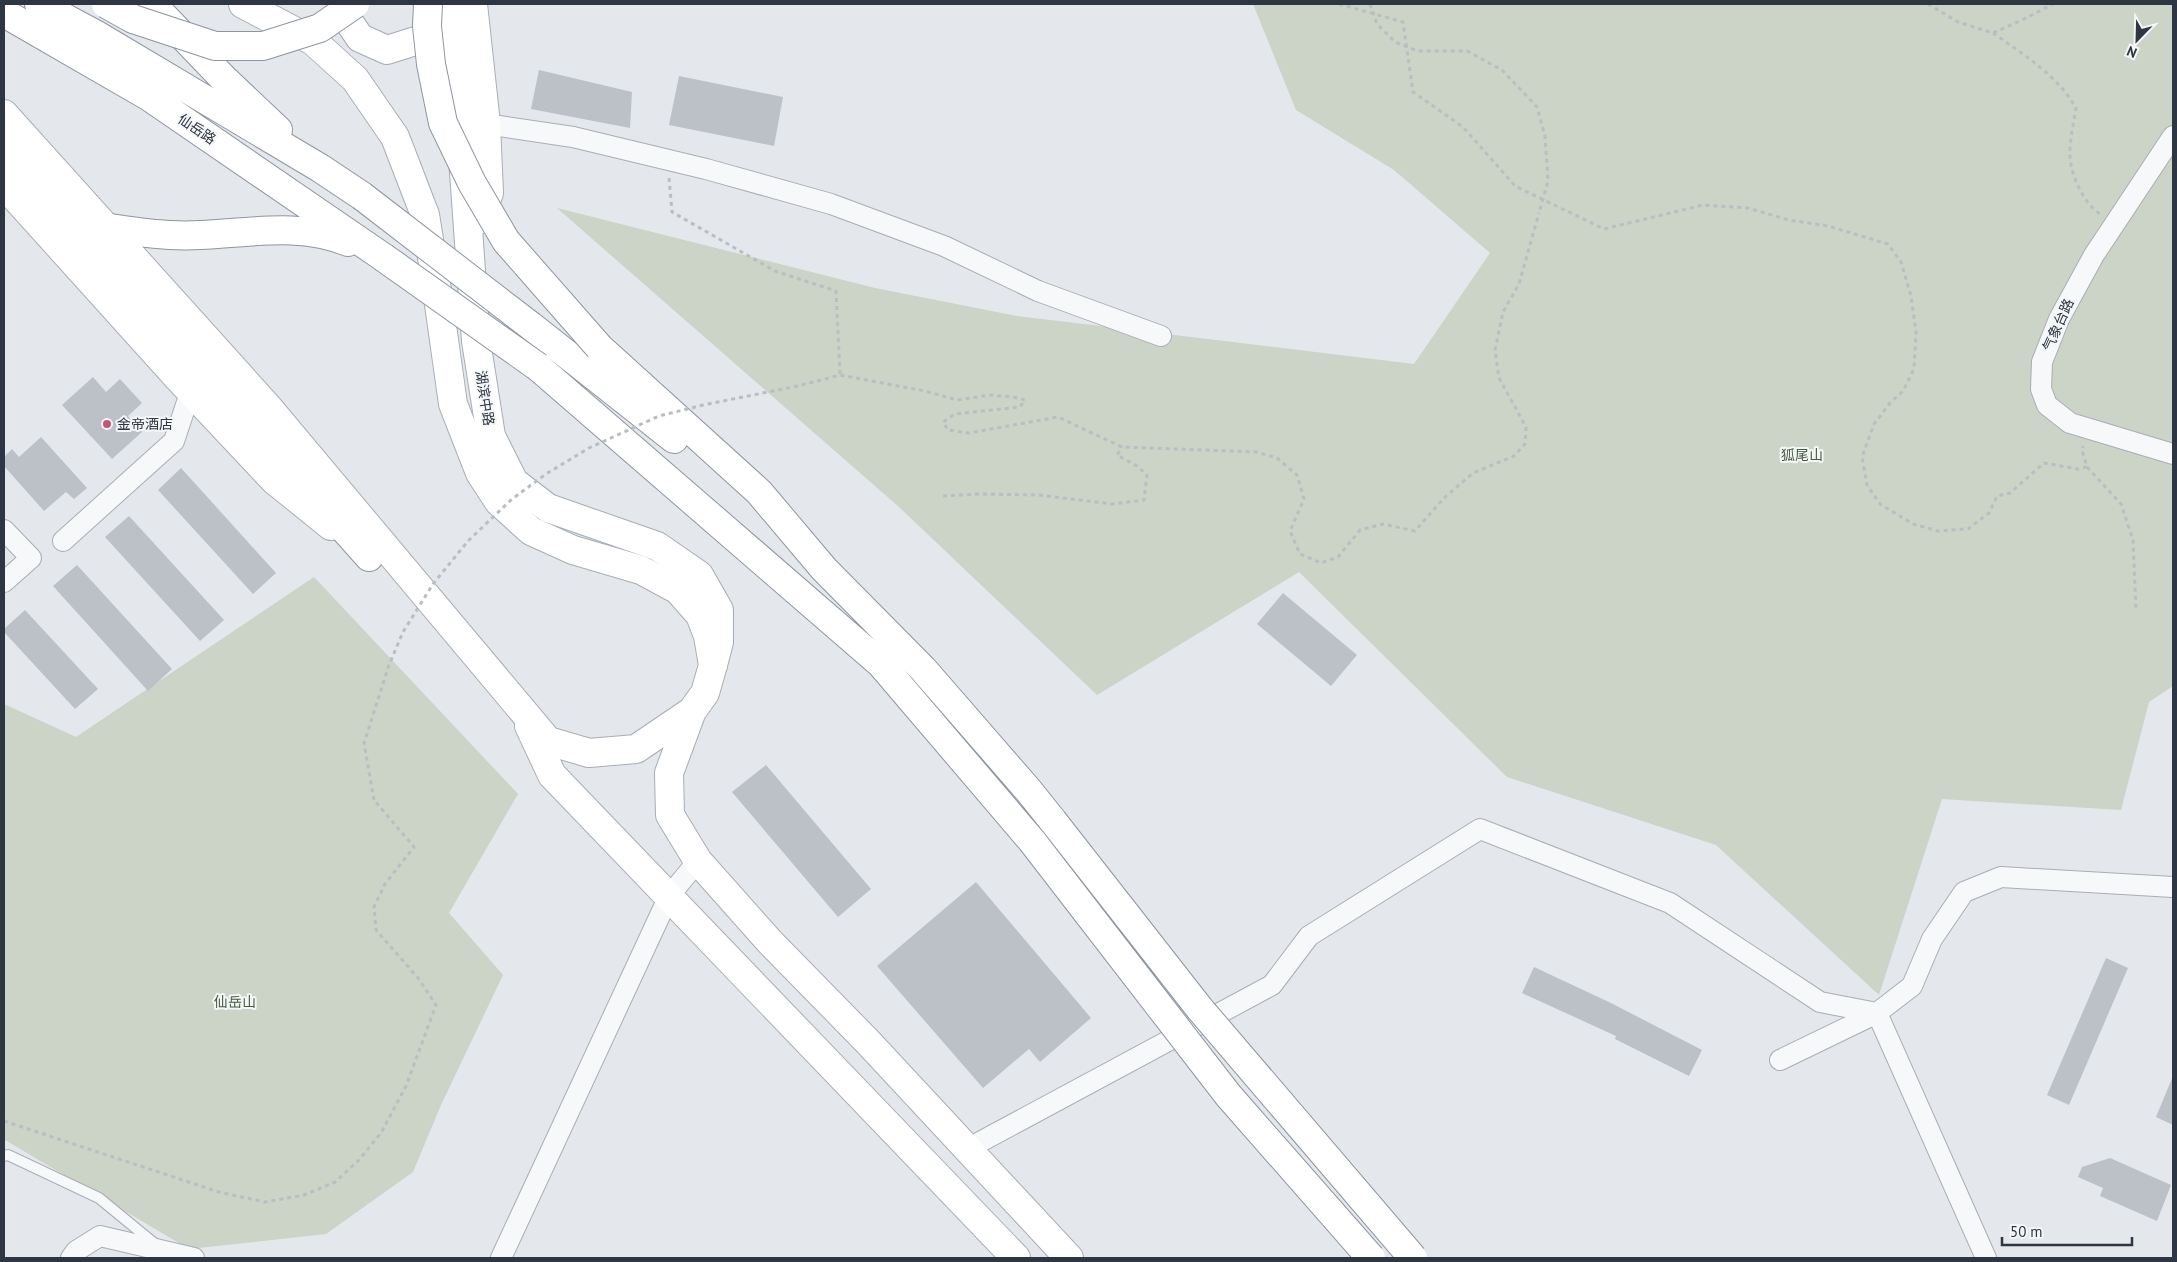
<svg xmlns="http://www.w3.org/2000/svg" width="2177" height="1262" font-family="'PT Sans','Noto Sans SC',sans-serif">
  <rect width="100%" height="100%" fill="#e4e7eb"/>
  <path fill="#cbd4c6" d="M1253,4h920v682l-24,16 -28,108 -179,-11 -63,196 -163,-150 -209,-68 -208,-205 -202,123 -198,-188 -342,-299 318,80 142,28 397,48 76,-111 -96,-83 -98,-60z
    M314,577l204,217 -69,119 54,62 -62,130 -28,67 -87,62 -137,15 -184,-109 -1,-6v-430l72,33z"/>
  <path fill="#bcc1c7" d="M539,70l93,22 -2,36 -99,-19z
    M679,76l104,21 -9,49 -105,-21z
    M93,377l13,15 14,-13 22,24 -14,13 14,16 -30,27 -50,-54z
    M41,437l46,51 -13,11 -8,-7 -22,19 -40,-45v-9l8,-8 7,8z
    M181,468l95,105 -23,21 -95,-104z
    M129,516l95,104 -24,21 -95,-104z
    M77,565l95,104 -24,22 -95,-105z
    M1283,593l74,62 -26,31 -74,-62z
    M25,610l73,79 -23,20 -71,-77v-3z
    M766,765l105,124 -33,28 -106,-125z
    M976,882l115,136 -51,44 -11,-13 -46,39 -106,-122z
    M2106,958l22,10 -59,137 -22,-10z
    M1534,967l77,36 91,47 -13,26 -74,-37 1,-3 -94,-43z
    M2173,1076v49l-17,-8z
    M2110,1158l61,27 -14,36 -57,-25 3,-8 -25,-11 4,-10z"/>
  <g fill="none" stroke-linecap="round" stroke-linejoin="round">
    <g stroke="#a9aeb5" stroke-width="12">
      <path id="service" d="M4,1156l4,-1 91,43 56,46"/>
    </g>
    <g stroke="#a9aeb5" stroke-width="22">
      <path id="minor" d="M486,124l87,13 133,32 125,35 113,42 94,45 123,45
        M2173,136l-79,119 -35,64 -17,43 -1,27 6,16 23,18 103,31
        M4,530l27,28 -27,24
        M63,541l111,-100 16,-48
        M1780,1060l97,-47 35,-27 20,-47 32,-47 37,-15 172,10
        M967,1149l305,-164 37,-49 171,-107 190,74 150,99 57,11 109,245
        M71,1258l5,-7 24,-15 94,22
        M501,1258l168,-362 29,-35"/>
    </g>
    <g stroke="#a9aeb5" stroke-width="30">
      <path id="secondary" d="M243,4l70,37 42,38 40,58 30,78 10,61 18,128 27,69 19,29 32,29 42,19 68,20 37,20 22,25 8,21 5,29 -8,28 -13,18 -23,62 1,42 28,46 72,81 98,100 201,216
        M473,4l13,120 3,69 -11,27
        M4,114l263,292 281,335 41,12 47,-4 56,-38
        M4,185l174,193 96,102 57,46
        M529,726l23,49 464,483"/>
    </g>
    <g stroke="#a5acb5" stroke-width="30">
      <path id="primary" d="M345,4l-2,9 17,25 27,12 41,-13 18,-15
        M454,4l3,70 19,267 15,95 23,46 34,26 109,38 42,29 20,35v32l-6,23"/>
    </g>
    <g stroke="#8d96a0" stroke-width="30">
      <path id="trunk" d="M39,4l56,30 225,134 42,28
        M152,4l72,75 54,51
        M4,13l144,83 235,161
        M4,150l60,64 305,343
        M104,227c32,5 64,10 96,8 50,-2 100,-13 148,7
        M531,326l143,113
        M599,347l160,145 65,77 99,100 106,122 24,30
        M538,367l343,297 151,177"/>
    </g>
    <path stroke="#babec2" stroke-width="3" stroke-dasharray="4 4" stroke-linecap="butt" d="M1339,4l64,18 10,70 50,35 52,59 89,43 99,-24 45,3 41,12 39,6 60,18 13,18 10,34 5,36 -2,37 -11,22 -13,12 -16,21 -12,33 5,28 13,19 33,20 25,7 30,-2 21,-16 8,-17 13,-3 34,-30 34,6 9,-2 -5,-17 1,-4
      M1928,4l30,18 35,11 31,-14 29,-15
      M1993,33c31,22 64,42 83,75 -2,14 -6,29 -6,44 -1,20 13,51 30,62
      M669,178l3,34 103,59 61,20 4,84
      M2087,467l34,37 12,36 3,71
      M943,496l36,-2 60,1 73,9 32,-4 3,-25 -10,-9 -20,-11 5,-8
      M1444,498l29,-25 41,-17 11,-12 1,-17 -27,-49 -4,-28 8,-38 16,-28 20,-71
      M4,1121l215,71 46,10 39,-7 31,-13 23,-21 23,-28 25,-47 30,-81 -18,-27 -42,-48 -2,-23 11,-23 29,-37 -40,-47"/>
    <use href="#service" stroke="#f7f8f9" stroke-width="10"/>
    <use href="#minor" stroke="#f7f8f9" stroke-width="20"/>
    <use href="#secondary" stroke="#fff" stroke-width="28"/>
    <use href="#primary" stroke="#fff" stroke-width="28"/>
    <use href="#trunk" stroke="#fff" stroke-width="28"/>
    <g stroke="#8d96a0" stroke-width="30" stroke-linecap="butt">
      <path id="trunk-bridge" d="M106,4l27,15 82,27h48l57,-18 35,-24
        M428,4l-1,22 4,38 12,59 29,60 34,58 93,106
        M362,196l169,130
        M383,257l155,110
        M1053,821l147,188 213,249
        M1032,841l196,254 143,163"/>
    </g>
    <path stroke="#babec2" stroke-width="3" stroke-dasharray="4 4" stroke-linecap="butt" d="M1370,4l7,20 18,18 23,9h49l35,19 35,37 8,29 3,45 -9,32
      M374,800l-10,-57 25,-78 14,-33 30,-48 35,-43 44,-42 34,-25 43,-26 70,-32 44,-11 95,-19 42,-11 85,16 32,9 33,-5 23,2 12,3 -5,7 -65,7 -12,8 5,8 21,3 89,-16 64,30 135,5 20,6 20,17 7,24 -14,32 10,23 21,9 17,-6 22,-27 23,-6 32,7 29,-33"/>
    <use href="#trunk-bridge" stroke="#fff" stroke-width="28"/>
  </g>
  <circle fill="#c2576f" stroke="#f4f6f8" stroke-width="2" cx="107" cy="424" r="5"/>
  <g text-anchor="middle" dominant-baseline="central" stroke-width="4" stroke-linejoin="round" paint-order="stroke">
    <g font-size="14" fill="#2d3642" stroke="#f4f6f8">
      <text transform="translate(197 129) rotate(34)">仙岳路</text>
      <text transform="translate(2058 325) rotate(-66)">气象台路</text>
      <text transform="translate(485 398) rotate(81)">湖滨中路</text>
    </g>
    <g font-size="14" fill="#2d3642" stroke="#f4f6f8" text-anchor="start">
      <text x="117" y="424">金帝酒店</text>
    </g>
    <g font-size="14" fill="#445c3c" stroke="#f4f6f8">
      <text x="1802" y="455">狐尾山</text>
      <text x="235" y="1002">仙岳山</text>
    </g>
  </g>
  <rect width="2177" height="1262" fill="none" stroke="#2d3642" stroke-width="10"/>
  <g transform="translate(2137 40) rotate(203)" stroke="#f4f6f8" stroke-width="4" paint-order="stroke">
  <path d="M0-4L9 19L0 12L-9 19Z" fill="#2d3642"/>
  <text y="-8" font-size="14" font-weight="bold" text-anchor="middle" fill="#2d3642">N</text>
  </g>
  <path d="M2002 1237v8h130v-8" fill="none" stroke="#2d3642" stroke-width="2.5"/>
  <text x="2010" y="1237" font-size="15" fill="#2d3642" stroke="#f4f6f8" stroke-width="4" paint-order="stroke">50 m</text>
</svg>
